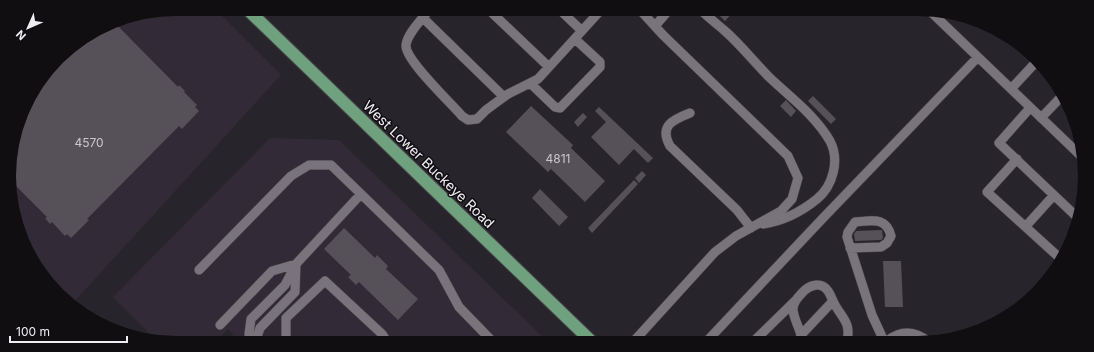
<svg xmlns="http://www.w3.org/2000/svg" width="1094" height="352" font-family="Inter,sans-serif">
  <rect width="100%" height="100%" fill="#28242b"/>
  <path fill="#322b37" d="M176,9h39l66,66 -209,229 -35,-35 -22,-50 -5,-65 16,-52 40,-51 46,-29z
    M270,138l69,2 208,201 -310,-1 -9,-11 -11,11h-61l-43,-43z"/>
  <path fill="#565159" d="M715,11h19l-9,10z
    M113,21l65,66 1,-2 6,6 -1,1 13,13 -2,2 4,4 -17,18 -3,-3 -92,93 2,1 -18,18 -4,-4 -2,2 -13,-14 -2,2 -5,-6 2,-1 -35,-35 -2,-28 16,-52 40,-51z
    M813,96l23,23 -5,5 -23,-23z
    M786,100l10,11 -5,6 -11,-11z
    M531,106l42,39 -2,3 34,33 -20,21 -34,-33 -3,3 -42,-40z
    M599,107l54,51 -5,5 -14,-14 -15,16 -28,-28 15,-15 -11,-11z
    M583,113l4,4 -9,10 -4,-5z
    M642,171l4,4 -7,8 -4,-5z
    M634,180l4,4 -46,49 -4,-5z
    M540,189l28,28 -9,9 -27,-28z
    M344,228l31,30 2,-3 11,11 -2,3 32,30 -20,21 -39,-38 -3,3 -8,-8 3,-2 -27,-26z
    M882,230l1,8 -2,2 -26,1 -1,-7 2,-3z
    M883,261h18l2,46h-18z"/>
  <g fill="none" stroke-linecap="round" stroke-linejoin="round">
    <g stroke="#474349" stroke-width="10">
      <path id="minor" d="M429,10c-7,9 -23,25 -23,36 0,15 45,57 56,70l6,4 9,-1 9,-9 22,-16 30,-15 62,-68
        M489,10l60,57
        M561,11l21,20
        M702,11c7,7 15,13 23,20 16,14 29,31 44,46 21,20 46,38 61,64 10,19 3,45 -13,58 -16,13 -34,22 -54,25
        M931,12l151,145
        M423,18l81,79
        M655,26l13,-15
        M530,83l25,24 5,1 40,-41v-5l-25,-23
        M1011,89l25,-27
        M1030,108l-31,35 79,75
        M690,113c-18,7 -31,13 -20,33l67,64 14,18
        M1041,118l20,-21
        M1017,159l-30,33 75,68
        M1026,226l28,-31
        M850,248l31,-1 6,-4 4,-7c-5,-20 -20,-15 -36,-14l-7,10 -1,5 25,78 12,26
        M199,270l92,-94 18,-11h22l30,29
        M220,325l52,-54 24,-7 -1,28 -35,36 -4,12
        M801,335l32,-34
        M250,340l-1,-6 2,-15 34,-34 11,-21 65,-70 78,76 20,37 33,34
        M286,340v-22l39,-37 57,53 4,6
        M634,341l81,-89 21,-16 45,-25 11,-12 6,-21 -10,-22 -125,-121 -22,-24
        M707,341l117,-124 154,-160
        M754,341l42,-41
        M799,341l2,-6c-2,-8 -8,-18 -8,-26 0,-6 5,-12 9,-16 7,-8 19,-12 26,-2 3,4 4,9 7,14 8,14 16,18 12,36
        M887,341c14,-11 27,-11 42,1"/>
    </g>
    <g stroke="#474349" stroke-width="14">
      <path id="major" d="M247,9l344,332"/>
    </g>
    <use href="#minor" stroke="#79737c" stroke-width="9"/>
    <use href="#major" stroke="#6fa17e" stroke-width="12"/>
  </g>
  <g text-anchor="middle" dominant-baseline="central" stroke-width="3" stroke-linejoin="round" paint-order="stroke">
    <g font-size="12" fill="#cac7cc">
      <text x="89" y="142">4570</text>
      <text x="558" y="158">4811</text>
    </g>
    <g font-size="14" fill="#f1eef3" stroke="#100e11">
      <text transform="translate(429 164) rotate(44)">West Lower Buckeye Road</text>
    </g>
  </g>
  <path d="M0 0H1094V352H0ZM176 16H918A160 160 0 0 1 1078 176V176A160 160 0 0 1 918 336H176A160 160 0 0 1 16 176V176A160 160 0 0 1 176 16Z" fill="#100e11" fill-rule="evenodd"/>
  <g transform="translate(28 28) rotate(225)" stroke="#100e11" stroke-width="3" paint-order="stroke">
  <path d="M0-3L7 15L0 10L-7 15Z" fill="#f1eef3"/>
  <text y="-6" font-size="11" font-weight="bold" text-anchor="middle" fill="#f1eef3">N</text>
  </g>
  <path d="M10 336v6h117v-6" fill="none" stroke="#f1eef3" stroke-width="2"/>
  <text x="16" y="336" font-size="12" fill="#f1eef3" stroke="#100e11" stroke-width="3" paint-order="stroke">100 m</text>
</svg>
